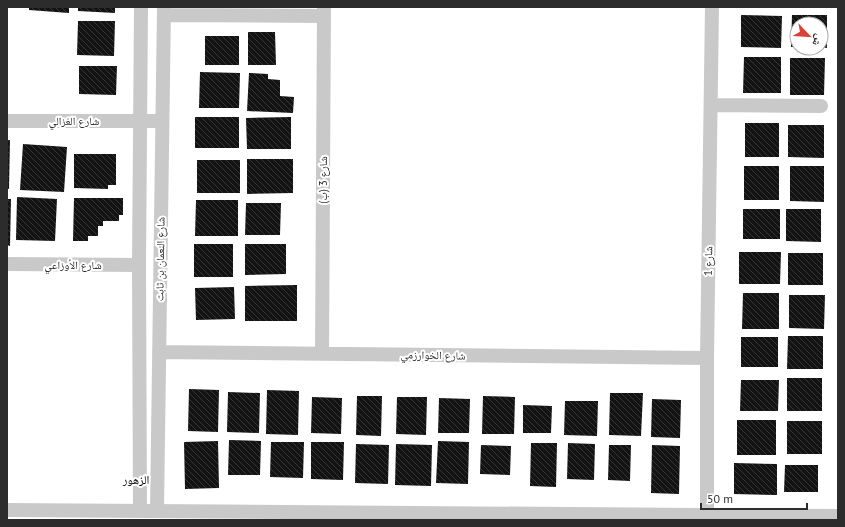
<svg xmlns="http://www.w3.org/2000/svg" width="845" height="527" font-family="'PT Sans','Noto Naskh Arabic',sans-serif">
  <defs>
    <pattern id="building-back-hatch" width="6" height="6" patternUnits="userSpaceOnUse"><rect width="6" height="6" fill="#131313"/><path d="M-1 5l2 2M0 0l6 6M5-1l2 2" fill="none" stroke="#363636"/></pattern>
  </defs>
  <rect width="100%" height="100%" fill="#fff"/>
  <path fill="url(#building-back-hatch)" d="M29,7h40v6l-40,-3z
    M78,7h37v6l-37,-2z
    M741,15l41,1 -1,32 -40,-1z
    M792,15h35v33l-6,-1v-23h-24v23h-6z
    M78,21h37l-1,35 -37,-1z
    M248,32h27l1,33h-28z
    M205,36h34v29h-34z
    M744,57h37v36h-38z
    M790,58h35l-1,37h-34z
    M79,66h38l-1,29 -37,-1z
    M200,72l40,1 -1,35h-40z
    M249,73l19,1v5l12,1v16l14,1 -1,16 -46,-2z
    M195,117h44v31h-44z
    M291,117v32h-44l-1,-31z
    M745,123h34v34h-34z
    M788,125h36v33l-36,-1z
    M7,140h3l-1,49h-2z
    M23,144l44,3 -3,45 -44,-2z
    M74,154h42v31h-8v4l-34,-1z
    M247,159h46v34l-46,1z
    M197,160h43v33h-43z
    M744,166h35v34h-35z
    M790,166h34v36l-34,-1z
    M17,197l40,2 -2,42 -39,-1z
    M74,198h49v17h-4v6h-16v5h-5v10h-10v5h-15z
    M7,199h4l-1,47 -3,-1z
    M196,200h42v36h-43z
    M246,203h35l-1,32h-35z
    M743,209h37v30h-37z
    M786,209h35v33l-35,-1z
    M194,244h39v33h-39z
    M245,244h41v30l-41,1z
    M739,252h42l-1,32h-41z
    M788,253h35v32h-35z
    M297,285v36h-52v-35z
    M234,287l1,32 -39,1 -1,-32z
    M743,293h36v36h-37z
    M789,295h36l-1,34 -35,-1z
    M788,336h35v33h-36z
    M741,337h37v30h-37z
    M787,378h35v33h-35z
    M741,380h38l-1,31h-38z
    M189,389l30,1 -1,42 -30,-1z
    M267,390l32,1 -1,44 -32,-1z
    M228,392l32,1 -1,40 -32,-1z
    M610,393h33l-2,43 -32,-1z
    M357,396h25l-1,40 -25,-1z
    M483,396l32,1 -1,37h-32z
    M312,397l30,1 -1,36 -30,-1z
    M397,397h30l-1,38 -30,-1z
    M439,398l31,1 -1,34h-31z
    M652,399l29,1 -1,38 -29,-1z
    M565,401h33l-1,35 -33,-1z
    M523,405l29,1 -1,27h-28z
    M737,420h39v35h-39z
    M787,421h35v33h-35z
    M229,440l32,1 -1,34h-32z
    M218,441l1,47 -34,1 -1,-47z
    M438,441l31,1 -1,42 -32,-1z
    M271,442h33l-1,36 -33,-1z
    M311,442h33l-1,38 -32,-1z
    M531,443h26l-1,44 -26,-1z
    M568,443l27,1 -1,36 -27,-1z
    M356,444l33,1 -1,39 -33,-1z
    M396,444l36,1 -1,41 -36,-1z
    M481,445l30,1 -1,29 -30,-1z
    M609,445h22l-1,36 -22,-1z
    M652,445l28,1 -1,48 -28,-1z
    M734,463l43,1v31l-43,-1z
    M785,465h33v27h-34z"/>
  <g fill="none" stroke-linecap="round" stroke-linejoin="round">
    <path stroke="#c9c9c9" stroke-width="14" d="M164,15l160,1
      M711,105l110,1
      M7,121h155
      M7,264l132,1
      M159,352l548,6
      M322,354l2,-347
      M7,510l831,6
      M140,511l-1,-246 2,-258
      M157,511l7,-504
      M707,515v-157l5,-351"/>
  </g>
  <g text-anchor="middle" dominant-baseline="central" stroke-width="4" stroke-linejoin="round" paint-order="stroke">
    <g font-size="11" fill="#2c2c2c" stroke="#fff">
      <text x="74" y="121">شارع الغزالي</text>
      <text transform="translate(323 180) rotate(-90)">شارع 3 (ب)</text>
      <text transform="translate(160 259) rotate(-89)">شارع النعمان بن ثابت</text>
      <text transform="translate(708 261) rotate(-89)">شارع 1</text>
      <text x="73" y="265">شارع الأوزاعي</text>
      <text transform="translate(433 355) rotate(1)">شارع الخوارزمي</text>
    </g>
    <g font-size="12" fill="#000" stroke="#fff">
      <text x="136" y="479">الزهور</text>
    </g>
  </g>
  <rect width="845" height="527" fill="none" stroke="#2c2c2c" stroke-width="16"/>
  <g transform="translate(809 36) rotate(115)"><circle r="19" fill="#ffffff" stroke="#ababab"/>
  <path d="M0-3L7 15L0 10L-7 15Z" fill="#d84339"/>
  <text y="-6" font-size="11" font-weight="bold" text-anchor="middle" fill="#2c2c2c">ش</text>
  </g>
  <path d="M701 503v6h106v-6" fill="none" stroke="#2c2c2c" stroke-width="2"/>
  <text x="707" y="503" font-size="12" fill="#2c2c2c" stroke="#ffffff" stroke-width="3" paint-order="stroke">50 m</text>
</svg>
